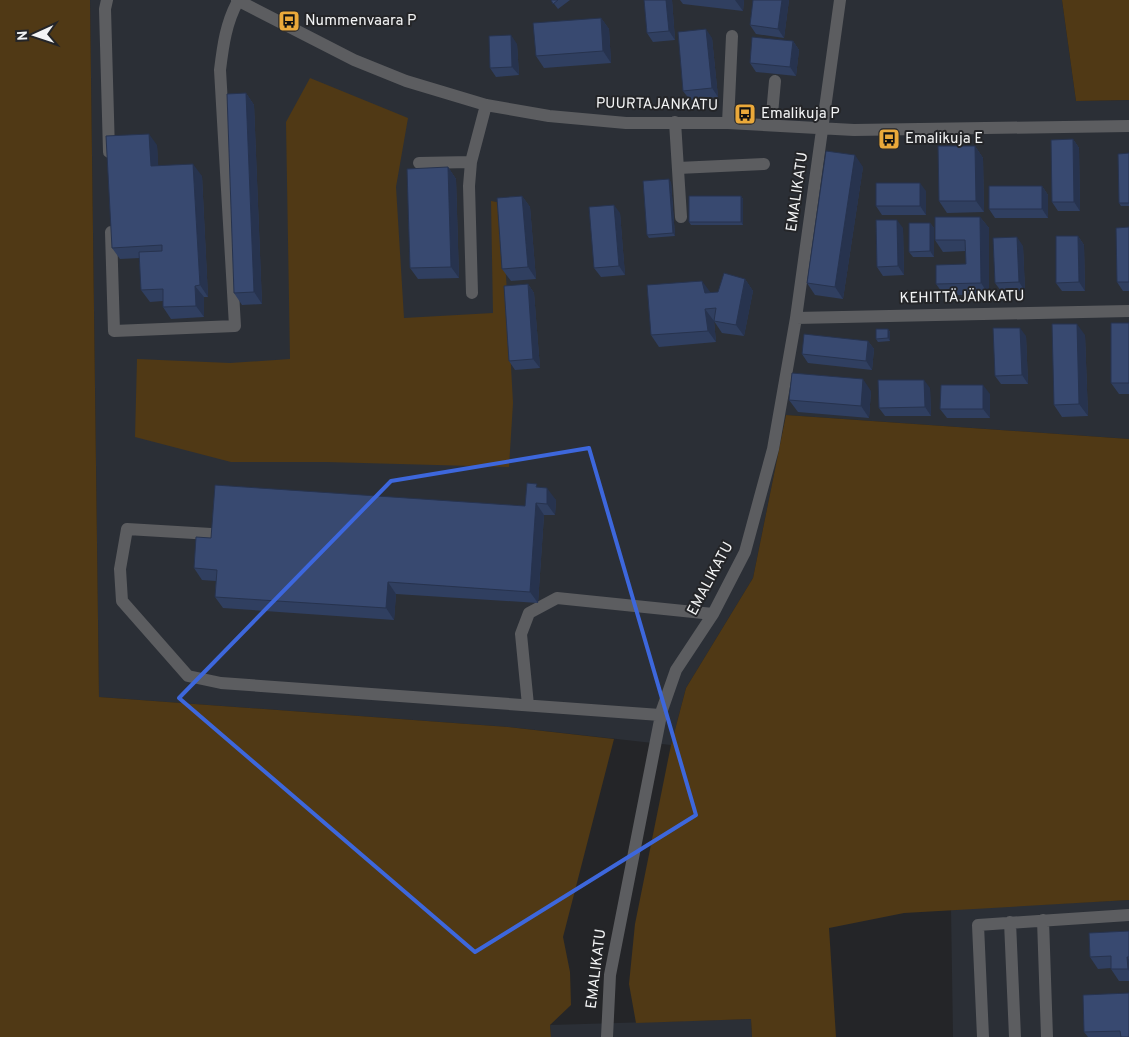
<svg xmlns="http://www.w3.org/2000/svg" width="1129" height="1037" font-family="Overpass,sans-serif">
  <rect width="100%" height="100%" fill="#242528"/>
  <path fill="#2b2f36" d="M90,0h972l14,101 53,-1v339l-343,-24 -33,163 -67,110 -15,57 -163,-18 -409,-30z
    M1129,900v137h-176l-2,-128z
    M751,1019l1,18h-201l-1,-12z"/>
  <path fill="#503915" d="M0,0h90l9,697 409,30 106,12 -51,198 7,35 1,33 -21,20 1,12h-551z
    M1062,0h67v100l-53,1z
    M310,78l98,40 -12,69 8,131 89,-5 -2,-112 11,2 11,200 -4,64 -183,-5h-95l-96,-25 2,-78 93,4 60,-4 -4,-237z
    M786,415l343,24v461l-225,13 -75,15 7,109h-84l-1,-18 -115,4 -7,-39 6,-60 36,-179 15,-57 67,-110z"/>
  <g fill="none" stroke-linecap="round" stroke-linejoin="round">
    <path stroke="#5c5d60" stroke-width="12" d="M107,0l-2,9 4,143
      M237,0l117,60 52,21 80,24 63,11 77,7h102l126,7 275,-4
      M675,122l6,95
      M728,123l4,-87
      M771,125l4,-44
      M419,163l52,-1
      M678,168l86,-4
      M111,232l3,99 121,-5 -15,-256c3,-25 6,-47 18,-69
      M472,293l-3,-107 2,-24 15,-57
      M796,318l333,-7
      M211,534l-84,-5 -7,40 2,32 66,75 33,7 439,32
      M528,705l-7,-71 8,-21 28,-15 156,16
      M1043,920l4,117
      M1010,922l5,115
      M607,1037l3,-62 52,-265 14,-40 37,-56 32,-62 28,-103 23,-131 44,-318
      M983,1037l-5,-112 151,-10"/>
  </g>
  <path fill="#303f60" d="M551,0h19l-12,9z
    M672,0l3,40 -22,2 -6,-9z
    M680,0h64l-1,11 -60,-7z
    M753,0h36l-5,38 -28,-4 -6,-9z
    M601,18l8,11 2,34 -67,5 -8,-12z
    M712,38l6,59 -28,3 -7,-9z
    M793,41l6,9 -3,26 -40,-4 -6,-9z
    M517,44l2,31 -23,2 -6,-9z
    M246,93l8,12 8,199 -20,1 -8,-12z
    M1073,139l6,9 1,63h-22l-6,-9z
    M157,145l1,21 44,10 6,121h-4v20l-33,2 -8,-12v-6l-13,1 -9,-12 -1,-32 -20,1 -8,-11z
    M975,146l8,12 1,54 -37,1 -8,-12z
    M1129,153v53h-8l-2,-3z
    M448,167l8,12 3,99 -41,1 -8,-11z
    M863,167l-20,132 -28,-4 -8,-12z
    M671,182l4,54 -26,2 -2,-3z
    M1042,186l6,9v23h-53l-6,-9z
    M926,191v24h-44l-6,-9z
    M522,196l8,11 6,72 -25,2 -9,-12z
    M741,196l2,3v26h-52l-2,-3z
    M620,213l5,62 -24,2 -7,-9z
    M980,217l9,11v67h-45l-8,-11 30,-20v-13l-23,1 -8,-12z
    M930,223l4,5v29h-21l-4,-5z
    M1129,227v64h-6l-6,-9z
    M903,228l1,47 -21,1 -6,-9z
    M1078,236l6,9 1,46h-23l-6,-8z
    M1023,246l2,45h-24l-6,-8z
    M745,279l8,12 -9,45 -22,-3 -8,-12 2,21 -57,5 -8,-12 60,-42 7,-1z
    M528,284l6,9 6,75 -25,2 -6,-9z
    M1129,323v71h-10l-8,-11z
    M888,329l2,3v9l-12,1 -2,-3z
    M1085,335l3,81 -26,1 -8,-12z
    M1026,336l2,48h-27l-6,-8z
    M868,341l6,8 -2,21 -64,-7 -6,-9z
    M930,388l1,28h-46l-6,-8z
    M871,391l-2,27 -71,-6 -9,-12z
    M990,394v24h-43l-7,-9z
    M539,488l17,12 -1,15h-11l-6,88 -142,-9 -2,26 -171,-12 -8,-11 1,-16 -14,-1 -8,-12 17,-30 314,-32z
    M1129,931v50h-10l-8,-12v-1l-13,1 -8,-12z
    M1129,993v44h-41l-4,-5z"/>
  <path fill="#27334e" d="M666,0h6l3,40 -6,-9z
    M735,0h9l-1,11z
    M782,0h7l-5,38 -6,-9z
    M601,18l8,11 2,34 -8,-12z
    M706,29l6,9 6,59 -6,-9z
    M511,35l6,9 2,31 -7,-8z
    M793,41l6,9 -3,26 -6,-9z
    M246,93l8,12 8,199 -8,-12z
    M149,134l8,11 2,33 -8,-12z
    M1073,139l6,9 1,63 -6,-9z
    M975,146l8,12 1,54 -8,-11z
    M855,155l8,12 -20,132 -8,-12z
    M193,164l9,12 6,121 -8,-12z
    M448,167l8,12 3,99 -8,-11z
    M669,179l2,3 4,54 -2,-3z
    M920,183l6,8v24l-6,-9z
    M1042,186l6,9v23l-6,-9z
    M522,196l8,11 6,72 -8,-12z
    M741,196l2,3v26l-2,-3z
    M614,205l6,8 5,62 -6,-9z
    M980,217l9,11v67l-8,-12z
    M897,220l6,8 1,47 -6,-9z
    M930,223l4,5v29l-4,-6z
    M1078,236l6,9 1,46 -6,-9z
    M1017,237l6,9 2,45 -6,-9z
    M745,279l8,12 -9,45 -8,-11z
    M702,281l9,12h-6z
    M528,284l6,9 6,75 -7,-9z
    M195,286l9,11v20l-8,-11z
    M705,309l9,12 2,21 -8,-11z
    M1077,324l8,11 3,81 -9,-12z
    M1020,328l6,8 2,48 -6,-9z
    M888,329l2,3v9l-2,-3z
    M868,341l6,8 -2,21 -6,-9z
    M863,379l8,12 -2,27 -8,-12z
    M924,380l6,8 1,28 -6,-9z
    M983,385l7,9v24l-7,-9z
    M547,488l9,12 -1,15 -8,-11z
    M536,503l8,12 -6,88 -8,-11z
    M388,582l8,12 -2,26 -8,-12z
    M1127,957l2,2v12l-1,-2z"/>
  <path fill="#384970" stroke="#27334e" d="M551,0h7l-5,4z
    M644,0h22l3,31 -22,2z
    M753,0h29l-4,29 -28,-4z
    M601,18l2,33 -67,5 -3,-33z
    M706,29l6,59 -29,3 -5,-59z
    M511,35l1,32 -22,1 -1,-32z
    M752,37l41,4 -3,26 -40,-4z
    M246,93l8,199 -20,1 -7,-199z
    M149,134l2,32 42,-2 7,121 -5,1 1,20 -33,1v-18l-22,1 -2,-38 23,-1v-6l-50,3 -6,-112z
    M1073,139l1,63h-22l-1,-62z
    M938,146h37l1,55h-37z
    M826,151l29,4 -20,132 -28,-4z
    M1129,153v50h-10l-1,-49z
    M448,167l3,100 -41,1 -3,-99z
    M669,179l4,54 -26,2 -4,-54z
    M876,183h44v23h-44z
    M989,186h53v23h-53z
    M522,196l6,71 -26,2 -5,-71z
    M689,196h52v26h-52z
    M614,205l5,61 -25,2 -5,-61z
    M935,217h45l1,66 -45,1v-19l30,-1 -1,-24h-30z
    M876,220h21l1,46 -21,1z
    M909,223h21v28l-21,1z
    M1129,227v55h-12l-1,-54z
    M1056,236h22l1,46 -23,1z
    M1017,237l2,45 -24,1 -2,-45z
    M724,273l21,6 -9,46 -22,-4 2,-13 -11,1 3,22 -57,4 -4,-50 55,-4 3,12 13,-1z
    M528,284l5,75 -24,2 -5,-75z
    M1111,323h18v60h-18z
    M1052,324h25l2,80 -25,1z
    M993,328h27l2,47 -27,1z
    M876,329h12v9l-12,1z
    M804,334l64,7 -2,20 -64,-7z
    M792,373l71,6 -2,27 -72,-6z
    M878,380h46l1,27 -46,1z
    M941,385h42v24h-43z
    M527,483l10,1 -1,3 11,1v16l-11,-1 -6,89 -142,-10 -2,26 -171,-11 2,-27 -23,-2 2,-31 15,1 4,-53 310,21z
    M1129,931v26h-2l1,12h-17v-13l-21,1 -1,-24z
    M1129,993v44h-8l-1,-6 -36,1 -1,-37z"/>
  <path fill="none" stroke="#3d67dc" stroke-width="4" stroke-linejoin="round" d="M589,448l107,367 -221,137 -296,-254 212,-217z"/>
  <defs>
    <g id="bus-square" transform="scale(1.125)"><rect x="-9" y="-9" width="18" height="18" rx="4" fill="#eba93a" stroke="#242528"/><path d="M-5-6H5V4H4V6H2V4H-2V6H-4V4H-5ZM-3.5-4V0h7V-4ZM-3.5 1.2v1.5H-2V1.2ZM2 1.2v1.5H3.5V1.2Z" fill="#111"/></g>
  </defs>
  <g fill-rule="evenodd">
    <use href="#bus-square" x="289" y="21"/>
    <use href="#bus-square" x="745" y="114"/>
    <use href="#bus-square" x="889" y="139"/>
  </g>
  <g text-anchor="middle" dominant-baseline="central" stroke-width="4" stroke-linejoin="round" paint-order="stroke">
    <g font-size="15" fill="#f3f4f5" stroke="#242528" text-anchor="start">
      <text x="305" y="21">Nummenvaara P</text>
      <text x="761" y="114">Emalikuja P</text>
      <text x="905" y="139">Emalikuja E</text>
    </g>
    <g font-size="15" fill="#f3f4f5" stroke="#242528">
      <text transform="translate(657 105) rotate(1)">PUURTAJANKATU</text>
      <text transform="translate(798 192) rotate(-82)">EMALIKATU</text>
      <text transform="translate(962 298) rotate(-1)">KEHITTÄJÄNKATU</text>
      <text transform="translate(711 579) rotate(-62)">EMALIKATU</text>
      <text transform="translate(597 969) rotate(-83)">EMALIKATU</text>
    </g>
  </g>
  <g transform="translate(35 35) rotate(267)" stroke="#242528" stroke-width="4" paint-order="stroke">
  <path d="M0-4L9 19L0 12L-9 19Z" fill="#f3f4f5"/>
  <text y="-8" font-size="14" font-weight="bold" text-anchor="middle" fill="#f3f4f5">N</text>
  </g>
</svg>
